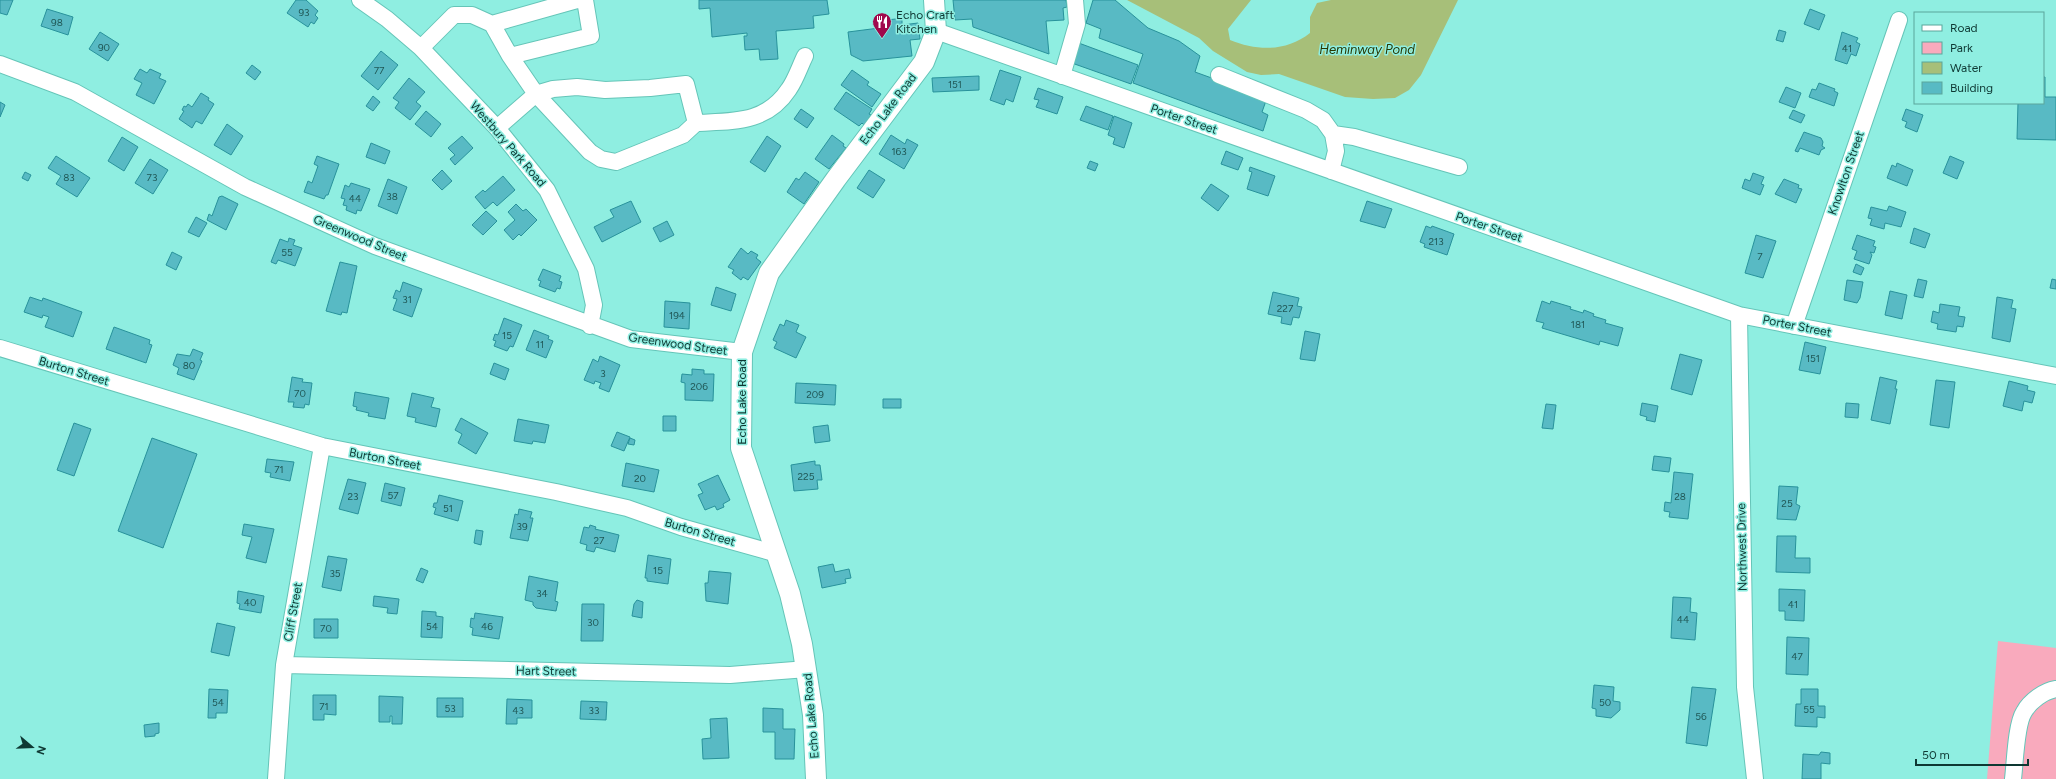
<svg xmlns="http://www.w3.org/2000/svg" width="2056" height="779" font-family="Figtree,sans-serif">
  <rect width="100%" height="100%" fill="#8feee1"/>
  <path fill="#f9aabd" d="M1998,641l58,7v131h-69z"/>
  <path fill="#a7bf79" d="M1127,0h124l-23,29 2,11c27,11 56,12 80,-7v-16l7,-14 14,-3h127l-37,75 -12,15 -14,8 -22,1 -28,-2 -66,-23 -18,1 -14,-3 -34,-21 -14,-13z"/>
  <path fill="#58bac4" stroke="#28929b" d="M0,0h13l-6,15 -7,-2z
    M296,0h10l12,11 -3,4 3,3 -4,6 -3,-2 -3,5 -21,-14z
    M699,0h128l2,14 -16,2 1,12 -38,3 2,28 -18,1 -1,-11 -14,1 -1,-14h3v-3l-35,4 -2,-29 -11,1z
    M953,0h113l1,7 -4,1 1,12 -18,1 3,33 -76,-27 -1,-8 -17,1z
    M1093,0h22l33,28 31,13 21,15 -5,16 72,26 -5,14 6,3 -5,16 -130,-48 10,-29 -44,-16 2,-9 -15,-6z
    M47,9l26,8 -5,18 -27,-9z
    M1810,9l15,6 -6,15 -15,-6z
    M896,19l6,1v5l16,-2 2,16 -10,1 2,16 -49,5 -12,-6 -3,-23 39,-5 -1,-7z
    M1779,30l7,2 -3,10 -7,-2z
    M100,32l19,12 -11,17 -19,-12z
    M1842,32l16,6 -2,4 4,2 -4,12 -5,-2 -4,10 -12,-4z
    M1076,42l62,23 -7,19 -62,-22z
    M381,51l17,14 -20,25 -17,-14z
    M252,65l9,7 -6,8 -9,-7z
    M140,69l7,4 3,-4 11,5 -2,4 7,3 -12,23 -18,-9 6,-12 -8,-4z
    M852,70l17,12 -2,3 14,9 -9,13 -31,-22z
    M1000,70l21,7 -8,25 -7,-3 -2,6 -14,-5z
    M979,76v14l-46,2 -1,-14z
    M2043,77h2v20h11v43l-39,-1 1,-36h25z
    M409,78l16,14 -9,10 5,4 -11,14 -15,-12 4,-6 -6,-4z
    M1819,83l16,6 -1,2 4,2 -4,13 -25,-9 3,-8 4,1z
    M1786,87l15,6 -6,15 -16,-6z
    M1038,88l25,9 -6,17 -21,-7 3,-7 -5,-1z
    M846,92l26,17 -3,5 2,1 -7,10 -2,-2 -3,3 -25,-17z
    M201,93l8,5 -1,2 6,4 -12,20 -6,-3 -4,7 -13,-9 5,-8 -2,-1 2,-4 2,1 2,-3 4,3z
    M373,96l7,6 -7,9 -7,-5z
    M0,102l5,3 -5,12z
    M1086,106l27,10 -5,14 -28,-10z
    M801,109l13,9 -7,10 -13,-9z
    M1906,109l17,6 -6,17 -12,-5 2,-5 -5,-2z
    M1793,110l12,5 -4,8 -12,-5z
    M426,111l15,13 -10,13 -16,-13z
    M1114,116l18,7 -8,25 -11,-4 2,-6 -7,-3z
    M227,124l16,12 -12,19 -17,-10z
    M1804,132l17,6 2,4 -1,4 3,2 -4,2 -2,5 -19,-7 -2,4 -3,-1z
    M832,135l12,9 -1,2 3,2 -17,21 -14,-10z
    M891,135l14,9 2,-5 11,6 -14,24 -25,-15z
    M462,136l11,12 -18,17 -5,-6 5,-4 -7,-7z
    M767,136l14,10 -16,26 -15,-10z
    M122,137l16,10 -14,24 -16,-10z
    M371,143l19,8 -5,13 -19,-7z
    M1226,151l17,7 -5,12 -17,-6z
    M56,156l34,22 -13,19 -21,-13 5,-8 -13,-8z
    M317,156l22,8 -11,31h-2l-2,4 -20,-7 4,-11 4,2 6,-17 -4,-2z
    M1950,156l14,6 -7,17 -14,-6z
    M150,159l18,11 -15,24 -18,-11z
    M1090,161l8,3 -3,7 -8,-3z
    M1897,163l16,7 -6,16 -20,-8 5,-13 4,2z
    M1250,167l25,9 -7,20 -21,-7 5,-17 -3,-1z
    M442,170l10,11 -10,9 -10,-10z
    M869,170l16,10 -12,18 -16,-10z
    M25,172l6,3 -3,6 -6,-3z
    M805,172l14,10 -15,22 -17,-12 9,-14 3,2z
    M1753,173l11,4 -3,7 3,1 -4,10 -18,-7 3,-9 5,2z
    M503,176l12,14 -18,16 -4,-4 -8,7 -10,-12 8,-7 2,2z
    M388,179l19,8 -10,27 -19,-8z
    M1784,179l15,6 -1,3 4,1 -6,14 -21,-9z
    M351,183l19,6 -9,22 -4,-1 -1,4 -10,-4 1,-4 -4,-1 2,-6 -4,-1 4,-13 4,2z
    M1211,184l18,12 -11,15 -17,-13z
    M222,196l16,8 -12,26 -19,-10 2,-6 3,2 7,-19z
    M631,201l10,21 -39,20 -8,-15 20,-10 -4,-7z
    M1367,201l25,8 -7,19 -25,-7z
    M516,204l7,7 3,-2 11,11 -16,16 -2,-2 -6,6 -9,-10 11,-10 -7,-8z
    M1889,206l17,6 -5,15 -16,-4 -1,6 -14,-4 2,-6 -4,-1 3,-11 16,4z
    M486,211l11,10 -14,14 -11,-10z
    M196,217l11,6 -8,14 -11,-5z
    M667,221l7,14 -14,7 -7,-14z
    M1426,226l5,2 1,-2 22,8 -7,21 -23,-8 1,-3 -5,-2z
    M1914,228l16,6 -5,14 -15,-5z
    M1756,235l20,6 -13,37 -18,-5z
    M1857,235l18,6 -2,5 3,1 -2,6 -4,-1 2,3 -3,9 -15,-5 3,-8 -5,-2z
    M289,238l6,2 -2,5 9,3 -7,18 -17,-6 -2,4 -5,-2 9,-23 8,3z
    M741,248l7,6 3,-3 7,4 -2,3 5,4 -13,18 -5,-3 -2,3 -9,-7 2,-3 -6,-3z
    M172,252l10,5 -6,13 -10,-5z
    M340,262l17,4 -10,47 -5,-1 -1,3 -15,-4z
    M1856,264l8,4 -3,7 -8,-3z
    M543,269l18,7 -2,5 3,1 -2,7 -3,-1 -2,4 -16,-6 2,-5 -3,-1z
    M1918,279l9,2 -4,17 -9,-2z
    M2052,279l4,1v9l-6,-1z
    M1847,280l16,2 -3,16 -3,5 -13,-3z
    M403,282l19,7 -10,28 -19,-7 4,-11 -4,-1 3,-8 4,2z
    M716,287l20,7 -5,17 -20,-6z
    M1890,291l17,4 -5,24 -17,-4z
    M1273,292l26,6 -2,8 5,1 -3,11 -6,-1 -2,8 -10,-2 1,-6 -14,-3z
    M30,297l12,4 1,-3 39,14 -9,25 -28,-10 4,-10 -6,-2 -1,3 -18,-6z
    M1997,297l16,3 -2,8 5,1 -6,33 -18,-4z
    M665,301l25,2 -1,26 -25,-2z
    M1542,301l8,3 1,-3 20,6 -1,2 13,4 1,-3 10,4 -1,2 13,4 -1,3 18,5 -5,18 -18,-5 -1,4 -57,-17 2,-5 -8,-2z
    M1940,304l20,3 -2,9 7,1 -2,10 -6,-1 -1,6 -19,-3 1,-5 -7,-2 2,-11 6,2z
    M504,318l18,7 -9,22 -3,-1 -3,5 -13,-5 2,-5 -3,-1 2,-6 3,1z
    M786,320l13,5 -3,7 10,5 -10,21 -22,-10 3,-6 -4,-2 7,-16 4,2z
    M114,327l36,13 -1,4 3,1 -6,18 -40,-14z
    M534,330l15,6 -1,3 5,2 -7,17 -20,-8z
    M1305,331l15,3 -5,27 -15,-2z
    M1805,342l21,5 -6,27 -21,-4z
    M193,349l10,4 -3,7 2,1 -8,19 -17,-6 2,-6 -6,-3 4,-11 13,2z
    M1680,354l22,6 -10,35 -21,-6z
    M600,356l20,9 -11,27 -10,-4 2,-5 -6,-2 -1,3 -10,-4 9,-21 5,3z
    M494,363l15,6 -4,11 -15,-6z
    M692,369l12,1v4h10l-1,27 -28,-1v-17l-4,-1 1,-8 10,1z
    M292,377l11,2 -1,3 10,1 -3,22 -4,-1 -1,4 -11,-1 1,-5h-6z
    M1880,377l17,4 -2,8h2l-7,35 -19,-4z
    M1936,380l19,2 -6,46 -19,-3z
    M2009,381l19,5 -1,4 8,2 -3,11 -8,-2 -2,10 -19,-5z
    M796,383l40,2 -1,20 -40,-2z
    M355,392l34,6 -4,21 -17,-3 1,-3 -13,-3 1,-3 -4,-1z
    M412,393l22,5 -3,9 9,2 -4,18 -21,-5 1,-4 -9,-2z
    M883,399h18v9h-18z
    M1642,403l16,3 -3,16 -9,-2 1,-3 -7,-2z
    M1846,403l13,1 -1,14 -13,-1z
    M1546,404l10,1 -3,24 -11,-1z
    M663,416h13v15h-13z
    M461,418l27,15 -12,21 -18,-11 4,-9 -7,-4z
    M518,419l31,6 -4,18 -12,-2 -1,3 -18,-3z
    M74,423l17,6 -17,47 -17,-6z
    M828,425l2,16 -15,2 -2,-16z
    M617,432l13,5 -6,14 -13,-5z
    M152,438l45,16 -34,94 -45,-17z
    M630,438l5,2 -1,5 -6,-1z
    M1654,456l17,2 -2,14 -17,-2z
    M267,459l27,3 -4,19 -20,-4 1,-4 -6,-1z
    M815,461v4h5l2,15h-5l1,9 -24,2 -3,-26z
    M626,463l33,7 -5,22 -32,-6z
    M1674,472l19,2 -5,45 -19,-2 1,-5 -6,-1 1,-9 6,1z
    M718,475l12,25 -7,4 1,3 -7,3 -2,-4 -10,4 -7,-15 5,-2 -5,-9z
    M348,479l18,4 -8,31 -19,-5z
    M385,483l20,5 -4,18 -20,-5z
    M1779,486l19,1 -2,17 4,2 -4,14 -19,-1z
    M439,495l24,6 -5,20 -24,-7 2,-6 -3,-1 1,-4h3z
    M519,509l13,3 -2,6h3l-5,23 -18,-3 5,-24 3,1z
    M244,524l30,5 -8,34 -20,-5 6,-21 -10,-2z
    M590,525l6,2 -1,2 24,6 -4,17 -19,-5 -2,5 -8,-2 1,-5 -7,-2 4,-16 5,1z
    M476,530l7,1 -2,14 -7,-2z
    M1777,536h19l-1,22h15v15l-34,-1z
    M648,555l23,4 -3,25 -21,-3v-3h-2z
    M328,556l19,3 -6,32 -19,-4z
    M833,564l2,8 14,-3 2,9 -6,1 1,4 -24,5 -4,-21z
    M421,568l7,3 -5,12 -7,-3z
    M709,571l22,2 -3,31 -22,-3 -1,-18h3z
    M529,576l29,6 -3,19 3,1 -2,9 -20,-3 -3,-3v-3l-8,-2z
    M1779,589l26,1 -1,31 -19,-1v-9h-6z
    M238,591l26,5 -3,17 -22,-4 1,-5 -3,-1z
    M374,596l25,3 -2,15 -10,-1 1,-5 -15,-2z
    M1673,597l18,1 -1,14 7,1 -2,27 -24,-2z
    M637,600l6,2 -1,16 -10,-2 2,-12z
    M582,604h22l-1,37h-22z
    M422,611l14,1v4l7,1 -1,21 -21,-1z
    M475,613l28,4 -4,22 -27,-4 1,-7 -3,-1 1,-9 3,1z
    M314,619h24v19h-24z
    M217,623l18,4 -6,29 -18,-4z
    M1787,637l22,1 -1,37 -22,-1z
    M1594,685l20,2 -1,14 7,1v8l-9,8 -15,-2v-7l-4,-1z
    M1692,687l24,2 -9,57 -21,-3z
    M209,689l19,1 -1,23h-11v5h-8z
    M1801,689h17v17h7v12l-8,-1v10l-22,-1 1,-22h5z
    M313,695h23v20l-12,-1v6h-11z
    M379,696l24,1 -1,27h-10v-8h-2v6h-11z
    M437,698h26v19h-26z
    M507,699l25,1v18h-15v6h-11z
    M581,701l26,1 -1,18 -26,-1z
    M763,708l20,1v20h12l-1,30h-19v-27h-12z
    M727,718l2,40 -26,1 -1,-20 9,-1 -1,-19z
    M159,723v10l-4,1v2l-10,1 -1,-12z
    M1821,752l9,1v11l-9,-1v16h-19l1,-25 16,1z"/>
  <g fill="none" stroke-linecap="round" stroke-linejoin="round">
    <g stroke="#65c5b8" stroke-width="18">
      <path id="minor" d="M360,0l27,19 34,29 76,80 50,62 39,79 8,36 -4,21
        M492,24l18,32 26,38 -39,34
        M936,31l803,284 317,61
        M421,48l33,-33h18l20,9 85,-24
        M510,56l81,-20 -6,-36
        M0,64l75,28 170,95 130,59 256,93 111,13
        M1219,75l87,35 17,10 10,14 3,17 -5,20
        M1062,76l15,-52 -2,-24
        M686,84l10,39 -13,12 -67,27 -15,-3 -11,-7 -54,-58 17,-5 24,-2 28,3 45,-2z
        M696,123c37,-2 70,1 93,-34 7,-10 11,-23 16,-33
        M1333,134l21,3 105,30
        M1739,315l6,372 10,92
        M1794,326l105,-306
        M0,348l322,98 234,46 71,16 54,19 93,26
        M284,665l446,10 77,-6
        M276,779l8,-114 38,-219
        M2013,779c2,-16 3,-55 11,-67 6,-11 20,-21 32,-23"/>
    </g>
    <g stroke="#65c5b8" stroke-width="22">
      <path id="major" d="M816,779l-3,-64 -11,-71 -12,-50 -49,-146 1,-96 27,-79 67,-94 88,-117 12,-31 -2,-31"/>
    </g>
    <use href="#minor" stroke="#fff" stroke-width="16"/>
    <use href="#major" stroke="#fff" stroke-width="20"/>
  </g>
  <defs>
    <g id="restaurant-pin" transform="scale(1)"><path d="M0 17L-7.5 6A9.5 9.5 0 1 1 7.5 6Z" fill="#a0084c" stroke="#8feee1"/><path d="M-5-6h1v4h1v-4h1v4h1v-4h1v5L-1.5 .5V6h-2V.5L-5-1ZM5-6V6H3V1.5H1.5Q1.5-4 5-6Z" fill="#fff"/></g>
  </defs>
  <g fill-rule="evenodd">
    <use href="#restaurant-pin" x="882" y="22"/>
  </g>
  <g text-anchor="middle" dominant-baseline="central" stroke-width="3" stroke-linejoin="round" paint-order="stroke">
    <g font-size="10" fill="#205857">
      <text x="304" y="12">93</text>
      <text x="57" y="22">98</text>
      <text x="104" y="47">90</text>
      <text x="1847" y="48">41</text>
      <text x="379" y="70">77</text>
      <text x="955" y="84">151</text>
      <text x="899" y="151">163</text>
      <text x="69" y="177">83</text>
      <text x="152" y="177">73</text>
      <text x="392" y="196">38</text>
      <text x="355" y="198">44</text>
      <text x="1436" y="241">213</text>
      <text x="287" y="252">55</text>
      <text x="1760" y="256">7</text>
      <text x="407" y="299">31</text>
      <text x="1285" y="308">227</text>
      <text x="677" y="315">194</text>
      <text x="1578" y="324">181</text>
      <text x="507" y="335">15</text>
      <text x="540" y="344">11</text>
      <text x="1813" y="358">151</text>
      <text x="189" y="365">80</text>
      <text x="603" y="373">3</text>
      <text x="699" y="386">206</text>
      <text x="300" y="393">70</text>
      <text x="815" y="394">209</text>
      <text x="279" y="469">71</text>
      <text x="806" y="476">225</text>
      <text x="640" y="478">20</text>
      <text x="393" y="495">57</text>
      <text x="353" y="496">23</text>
      <text x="1680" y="496">28</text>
      <text x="1787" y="503">25</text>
      <text x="448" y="508">51</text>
      <text x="522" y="526">39</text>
      <text x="599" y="540">27</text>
      <text x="658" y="570">15</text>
      <text x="335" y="573">35</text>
      <text x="542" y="593">34</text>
      <text x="250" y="602">40</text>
      <text x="1793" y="604">41</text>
      <text x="1683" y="619">44</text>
      <text x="593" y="622">30</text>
      <text x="432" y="626">54</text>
      <text x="487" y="626">46</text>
      <text x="326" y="628">70</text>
      <text x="1797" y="656">47</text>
      <text x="218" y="702">54</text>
      <text x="1605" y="702">50</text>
      <text x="324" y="706">71</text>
      <text x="450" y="708">53</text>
      <text x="1809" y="709">55</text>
      <text x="518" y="710">43</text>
      <text x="594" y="710">33</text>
      <text x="1701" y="716">56</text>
    </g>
    <g font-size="12" fill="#0e3833" stroke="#8feee1" text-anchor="start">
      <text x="896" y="15">Echo Craft<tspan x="896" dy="14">Kitchen</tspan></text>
    </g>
    <g font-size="12" fill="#0e3833" stroke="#8feee1">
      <text transform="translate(888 109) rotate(-53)">Echo Lake Road</text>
      <text transform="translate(1184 119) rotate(19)">Porter Street</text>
      <text transform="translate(508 144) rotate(49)">Westbury Park Road</text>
      <text transform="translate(1846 173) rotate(-71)">Knowlton Street</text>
      <text transform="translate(1489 227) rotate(19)">Porter Street</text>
      <text transform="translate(360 238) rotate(23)">Greenwood Street</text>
      <text transform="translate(1797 326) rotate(11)">Porter Street</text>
      <text transform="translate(678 344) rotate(8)">Greenwood Street</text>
      <text transform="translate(74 371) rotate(17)">Burton Street</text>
      <text transform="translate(742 402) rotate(-90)">Echo Lake Road</text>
      <text transform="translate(385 459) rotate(11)">Burton Street</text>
      <text transform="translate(700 532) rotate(16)">Burton Street</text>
      <text transform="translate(1742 547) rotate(-91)">Northwest Drive</text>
      <text transform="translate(293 612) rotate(-80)">Cliff Street</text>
      <text transform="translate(546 671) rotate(1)">Hart Street</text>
      <text transform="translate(811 716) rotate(-95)">Echo Lake Road</text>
    </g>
    <g font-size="13" font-style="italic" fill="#283600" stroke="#8feee1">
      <text x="1367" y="49">Heminway Pond</text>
    </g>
  </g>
  <rect x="1914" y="12" width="130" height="92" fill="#8feee1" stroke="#5ba59b"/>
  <rect x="1922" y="25" width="20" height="6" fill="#ffffff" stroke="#5ba59b"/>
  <text x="1950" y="32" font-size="12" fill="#0e3833">Road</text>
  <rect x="1922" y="42" width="20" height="12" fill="#f9aabd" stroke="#5ba59b"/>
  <text x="1950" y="52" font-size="12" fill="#0e3833">Park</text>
  <rect x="1922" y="62" width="20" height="12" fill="#a7bf79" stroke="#5ba59b"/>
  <text x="1950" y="72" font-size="12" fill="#0e3833">Water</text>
  <rect x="1922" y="82" width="20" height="12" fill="#58bac4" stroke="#5ba59b"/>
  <text x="1950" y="92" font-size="12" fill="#0e3833">Building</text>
  <g transform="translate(32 747) rotate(109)" stroke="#8feee1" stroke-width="3" paint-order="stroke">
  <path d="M0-3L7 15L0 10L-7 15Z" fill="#0e3833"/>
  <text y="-6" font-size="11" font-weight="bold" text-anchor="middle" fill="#0e3833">N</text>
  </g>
  <path d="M1916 759v6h112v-6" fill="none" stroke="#0e3833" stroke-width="2"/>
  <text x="1922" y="759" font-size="12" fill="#0e3833" stroke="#8feee1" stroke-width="3" paint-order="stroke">50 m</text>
</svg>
